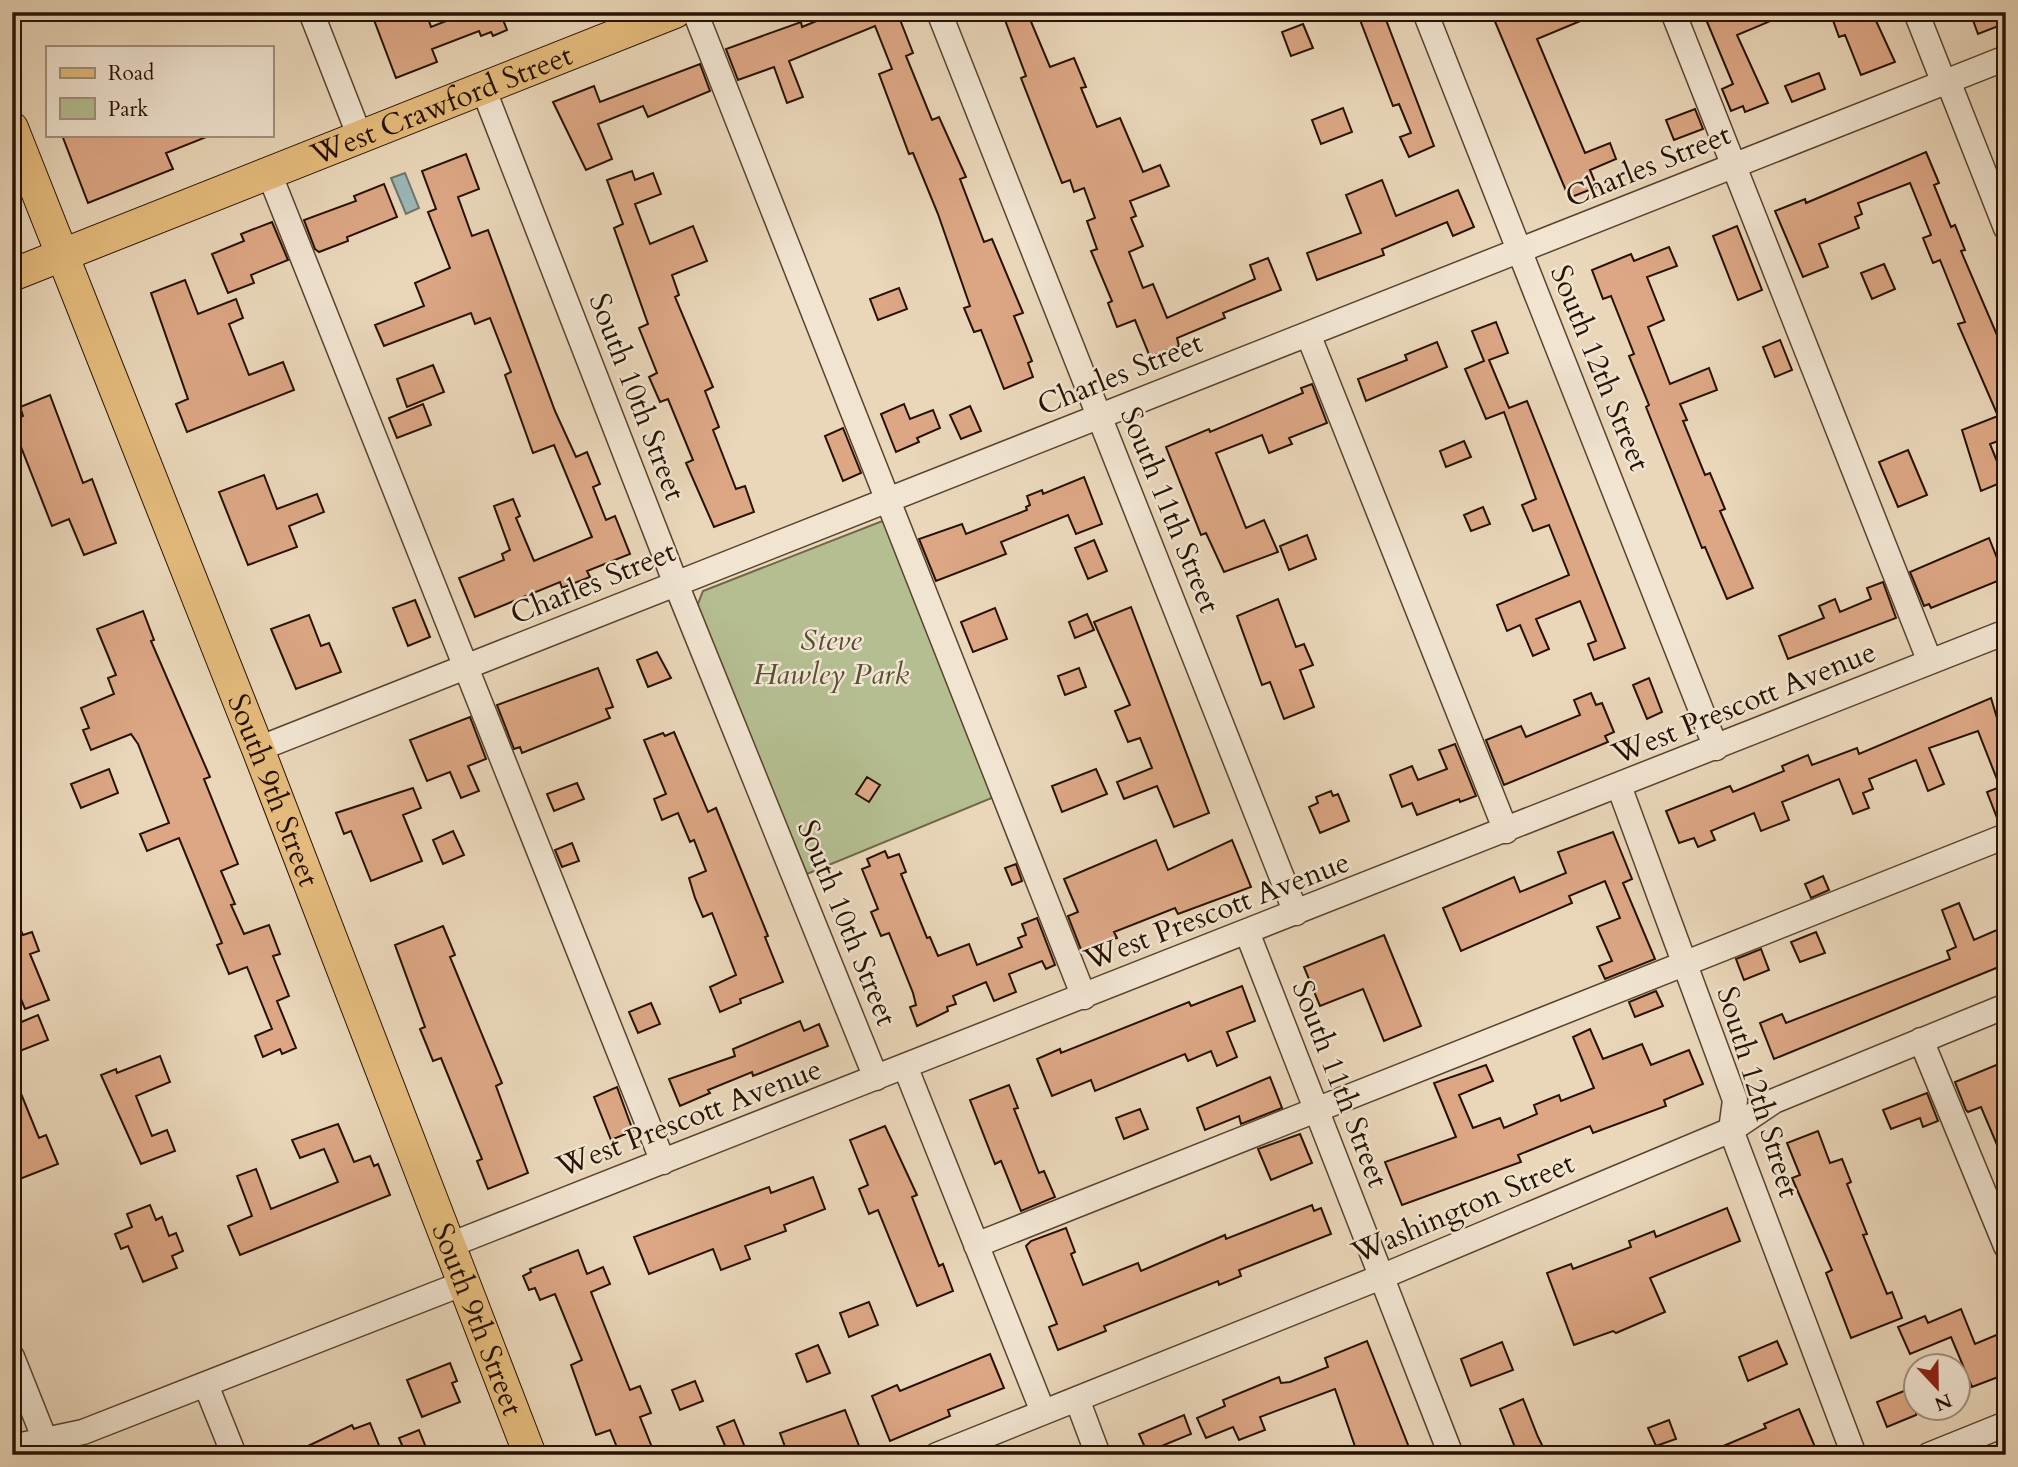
<svg xmlns="http://www.w3.org/2000/svg" width="2018" height="1467" font-family="Cardo,serif">
  <rect width="100%" height="100%" fill="#ead7ba"/>
  <filter id="stains"><feTurbulence type="fractalNoise" baseFrequency=".00286" numOctaves="4"/><feColorMatrix values="0 0 0 0 .2 0 0 0 0 .09 0 0 0 0 .02 0 0 0 .5 -.17"/></filter>
  <radialGradient id="worn" r=".72"><stop offset=".6" stop-color="#630" stop-opacity="0"/><stop offset="1" stop-color="#630" stop-opacity=".3"/></radialGradient>
  <path fill="#b5be91" stroke="#6e6848" stroke-width="2" d="M890,518l109,277 -192,79 -111,-265 7,-18z"/>
  <path fill="#9ab8b8" stroke="#6c766e" stroke-width="2" d="M405,173l14,35 -13,6 -15,-36z"/>
  <path fill="#dda785" stroke="#271200" stroke-width="2" d="M371,12h55l5,15 38,-15h31l7,18 -14,6 -2,-4 -10,4 -2,-5 -47,18 5,13 -41,16z
    M838,12h70l-9,5 14,36 -7,3 26,64 7,-3 27,60 -6,2 24,63 8,-3 31,74 -9,3 18,45 -4,2 5,14 -29,12 -23,-59 -7,2 -10,-24 6,-2 -32,-92 -25,-61 -4,1 -30,-80 13,-5 -17,-43 -86,35 14,36 -16,6 -13,-36 -36,13 -12,-31 75,-27 1,5z
    M1002,12h25l23,55 24,-9 12,29 -5,1 16,39 23,-9 23,54 17,-7 9,21 -39,15 6,15 -5,2 12,28 -14,6 14,36 10,-4 14,34 88,-39 -5,-14 18,-7 13,32 -58,23 2,5 -48,20 2,8 -29,11 -15,-37 -18,7 -9,-24 4,-2 -21,-50 6,-2 -10,-28 8,-3 -11,-30 -10,4 -4,-12 -8,3 -41,-105 5,-2z
    M1357,12h26l51,134 -25,11 -9,-20 11,-4 -12,-29 -6,2z
    M1491,12h111l-65,27 48,114 25,-10 6,16 -26,11 7,17 -28,11z
    M1717,12h75l-55,23 31,68 -23,9 -2,-6 -12,5 -9,-22 11,-5 -28,-67z
    M1830,12h42l23,50 -34,13 -16,-40 -6,2z
    M1970,12h36v11l-28,11z
    M1303,24l10,24 -22,8 -9,-24z
    M700,64l10,27 -62,26 -5,-11 -45,18 14,35 -26,11 -33,-68 41,-16 6,16z
    M1819,73l6,16 -33,13 -7,-16z
    M1343,108l9,24 -31,12 -9,-24z
    M1695,109l8,20 -29,11 -8,-20z
    M62,135h146l1,1 -43,17 7,16 -85,34z
    M1926,152l13,31 -5,2 17,42 4,-2 10,25 -4,1 45,105v82l-16,6 15,37 -24,10 -19,-61 36,-14 -40,-92 7,-2 -25,-62 -7,3 -10,-25 8,-3 -21,-52 -52,20 4,11 -7,3 4,11 -40,16 9,23 -25,10 -28,-66 30,-12 1,4z
    M466,154l13,35 -21,8 14,39 16,-6 67,181 21,46 11,-5 13,32 -7,3 13,33 9,-4 15,38 -43,17 3,6 -28,11 -2,-6 -85,35 -16,-39 45,-18 -2,-6 8,-4 -16,-44 19,-7 7,17 -4,2 18,43 58,-24 -38,-92 -21,8 -28,-78 6,-3 -21,-54 -15,6 -4,-11 -87,33 -9,-21 49,-19 -9,-23 35,-15 -22,-56 8,-3 -14,-38z
    M632,171l3,9 18,-7 8,21 -26,10 15,40 43,-18 14,35 -35,14 7,20 -4,2 38,90 -8,4 14,36 -6,3 23,59 9,-3 9,26 -40,15 -28,-64 7,-3 -25,-61 -8,3 -11,-25 8,-4 -18,-45 9,-4 -34,-96 9,-4 -16,-44z
    M1382,180l14,36 62,-26 16,37 -21,9 -6,-14 -65,27 2,6 -67,25 -10,-27 54,-20 -15,-38z
    M384,184l13,33 -50,20 1,4 -29,11 -4,-3 -11,-29 52,-19 -2,-5z
    M272,222l16,38 -37,15 3,8 -26,10 -16,-39 32,-13 -3,-7z
    M1737,226l25,64 -24,10 -25,-64z
    M1669,247l8,19 -30,11 17,43 -16,7 22,57 39,-16 8,22 -37,14 7,16 -4,1 22,54 5,-2 15,36 -5,2 33,77 -26,11 -22,-52 -3,1 -56,-141 3,-2 -20,-49 5,-2 -23,-58 -8,3 -11,-29 39,-16 3,7z
    M1884,264l11,25 -23,10 -11,-26z
    M185,280l13,34 38,-15 7,19 -14,6 20,51 34,-13 11,28 -107,42 -11,-28 12,-5 -37,-106z
    M899,288l8,21 -29,11 -8,-21z
    M1496,322l12,31 -19,7 20,48 18,-7 98,247 -31,12 -6,-16 8,-3 -16,-40 -44,18 13,30 -16,7 -13,-31 -13,6 -10,-26 72,-30 -20,-50 -16,6 -11,-26 14,-6 -32,-87 -18,7 -21,-50 19,-8 -12,-30z
    M1780,340l12,30 -17,7 -12,-30z
    M1437,342l10,25 -81,34 -8,-22 49,-19 -2,-5z
    M433,365l11,27 -37,15 -10,-28z
    M1312,384l15,39 -38,15 3,6 -23,9 -7,-18 -46,18 30,75 18,-8 14,32 -54,20 -18,-39 -5,2 -35,-88 43,-18 1,3 93,-39 -2,-5z
    M50,395l33,88 9,-4 24,64 -32,12 -15,-36 -17,7 -40,-102v-4l11,-4 -3,-9z
    M423,404l8,21 -34,13 -8,-20z
    M904,404l6,15 23,-9 7,18 -23,10 2,4 -23,10 -15,-38z
    M970,406l11,25 -20,8 -11,-24z
    M843,428l18,45 -18,8 -18,-45z
    M1464,441l7,16 -25,10 -6,-16z
    M1908,450l19,45 -29,12 -19,-45z
    M264,475l13,34 40,-15 7,18 -35,14 8,21 -49,18 -29,-73z
    M1084,477l18,47 -26,10 -8,-19 -67,27 5,12 -70,27 -17,-42 43,-15 4,10 61,-24 -1,-3 4,-2 -3,-9 15,-6 1,4z
    M1483,507l7,17 -19,7 -7,-16z
    M1307,535l9,24 -27,11 -9,-24z
    M1989,538l16,40 -74,30 -2,-4 -5,2 -14,-34z
    M1094,540l13,31 -19,8 -13,-31z
    M1883,582l13,36 -108,41 -9,-23 45,-18 -5,-12 16,-7 5,13 31,-13 -4,-11z
    M1278,599l18,48 8,-3 9,21 -13,5 14,37 -30,12 -14,-37 -8,3 -25,-69z
    M415,600l15,37 -22,9 -15,-38z
    M1131,607l78,206 -35,14 -17,-41 -33,13 -7,-17 35,-14 -12,-30 -12,4 -13,-31 15,-6 -36,-83z
    M995,608l12,31 -34,13 -12,-30z
    M143,611l11,29 -3,1 59,136 -6,2 34,85 -17,7 14,33 -4,1 13,29 25,-9 11,29 -7,2 16,40 -12,5 19,47 -14,6 -2,-5 -17,8 -8,-21 17,-7 -25,-62 -18,7 -12,-29 5,-2 -43,-105 -32,13 -7,-17 29,-11 -31,-79 -7,-10 -40,16 -8,-20 6,-2 -8,-20 33,-14 -6,-16 8,-3 -19,-46z
    M1087,614l7,16 -19,8 -6,-16z
    M309,615l12,31 8,-3 12,29 -45,17 -25,-60z
    M657,652l14,26 -23,9 -11,-27z
    M598,668l15,39 -7,2 4,9 -88,35 -2,-6 -6,2 -17,-44z
    M1079,668l7,19 -21,8 -7,-19z
    M1649,678l13,34 -15,7 -14,-34z
    M1591,693l5,12 6,-2 12,29 -9,4 3,6 -104,43 -18,-45 35,-14 5,11 54,-22 -6,-15z
    M1991,698l15,50v73l-7,2 -12,-31 13,-5 -22,-56 -49,17 15,36 -16,7 -12,-31 -47,19 4,10 -10,4 6,15 -16,6 -14,-35 -57,23 7,18 -28,11 -7,-18 -43,18 4,9 -17,7 -4,-9 -15,5 -13,-32 64,-25 3,6 51,-21 -2,-5 26,-11 4,10 45,-17 2,6z
    M470,717l16,42 -18,7 11,25 -18,7 -11,-26 -23,9 -17,-41z
    M674,732l34,80 8,-4 52,128 -3,1 18,45 -43,17 1,4 -21,9 -10,-25 26,-12 -24,-62 -9,4 -8,-19 -6,-20 17,-7 -12,-31 -4,2 -12,-29 -16,7 -8,-21 12,-5 -22,-54 19,-7 2,3z
    M1455,744l21,52 -16,6 -1,-3 -42,16 -5,-12 -10,4 -12,-32 22,-9 6,14 29,-11 -8,-19z
    M109,769l9,24 -37,15 -10,-24z
    M1096,769l11,25 -45,18 -10,-26z
    M867,777l13,8 -11,17 -13,-8z
    M577,783l7,16 -30,12 -7,-17z
    M413,788l8,20 -18,7 19,46 -51,20 -20,-50 -7,3 -8,-21z
    M1331,791l2,5 5,-2 11,27 -29,12 -11,-26 9,-4 -2,-6z
    M453,831l11,24 -21,9 -10,-24z
    M1613,832l19,47 -9,4 32,76 -50,20 -6,-13 13,-5 -15,-34 23,-9 -15,-37 -36,15 3,7 -111,48 -18,-43 71,-31 6,15 46,-19 -8,-21z
    M1156,840l12,30 64,-30 19,47 -73,27 -3,-6 -61,24 3,6 -35,14 -14,-36 10,-4 -14,-33z
    M572,843l7,18 -17,6 -7,-17z
    M885,851l3,7 11,-4 7,18 -5,2 26,64 3,-1 8,19 31,-12 8,21 45,-18 -4,-9 8,-3 -4,-11 15,-6 18,47 -9,4 -4,-8 -33,13 7,18 -22,9 -8,-19 -33,14 3,8 -9,3 1,4 -31,15 -7,-19 6,-2 -3,-12 -24,-60 -8,3 -10,-24 7,-3 -16,-40 8,-3 -3,-7z
    M1016,864l6,17 -10,4 -7,-17z
    M1823,876l6,14 -18,8 -6,-14z
    M1959,903l15,37 32,-14v38l-232,95 -14,-36 22,-9 4,9 164,-64 -3,-8 9,-4 -14,-37z
    M12,912l11,23 9,-3 7,19 -9,3 19,46 -24,9 -13,-32z
    M443,926l12,29 -5,2 52,126 -6,3 32,87 -40,16 -11,-28 5,-2 -41,-101 -8,3 -13,-32 5,-2 -30,-82z
    M1816,932l9,21 -25,9 -9,-20z
    M1384,935l37,91 -37,15 -21,-52 -43,17 -16,-39z
    M1761,949l8,21 -25,10 -8,-21z
    M1242,986l13,35 -28,11 10,25 -20,9 -6,-15 -23,10 -3,-7 -90,37 -4,-11 -39,16 -15,-37 23,-10 1,4 128,-51 2,4z
    M1656,991l7,15 -28,11 -6,-15z
    M651,1003l9,21 -22,9 -9,-21z
    M38,1015l10,25 -36,14v-28z
    M800,1021l4,10 15,-7 9,22 -75,30 -1,-4 -44,18 2,3 -30,13 -11,-27 66,-23 -2,-7z
    M1590,1029l13,30 39,-15 9,21 38,-15 14,34 -39,16 2,6 -73,27 -3,-7 -72,29 3,7 -119,43 -17,-43 71,-25 -22,-54 52,-18 7,16 -34,14 14,33 27,-10 4,10 33,-14 -3,-9 25,-10 2,6 33,-13 -21,-51z
    M160,1056l10,26 -34,14 16,40 15,-6 8,21 -34,13 -40,-89 15,-6 1,4z
    M2006,1061v105l-25,-59 -13,5 -2,-2 -11,-28z
    M13,1074l26,64 7,-3 12,29 -46,18z
    M1270,1077l12,31 -41,16 -2,-8 -34,14 -8,-22z
    M1009,1085l9,23 -4,1 25,64 5,-2 11,26 -34,14 -20,-50 -6,3 -25,-64z
    M617,1087l16,44 -22,9 -17,-43z
    M1927,1093l11,28 -15,6 -3,-9 -29,11 -8,-19z
    M1140,1109l8,20 -24,10 -8,-21z
    M338,1124l16,38 16,-6 4,10 4,-2 12,31 -150,60 -12,-29 24,-10 -15,-40 19,-7 15,40 67,-27 -14,-33 -24,9 -8,-18z
    M885,1126l32,69 -5,2 27,69 4,-2 10,27 -36,15 -39,-96 -9,4 -10,-25 9,-4 -18,-45z
    M1818,1131l12,32 12,-4 9,23 -4,2 20,50 -4,1 24,59 5,-2 10,26 -51,20 -25,-65 6,-3 -40,-92 8,-3 -13,-32z
    M1300,1134l12,29 -41,17 -13,-31z
    M813,1177l12,32 -41,16 2,6 -41,15 5,13 -29,11 -8,-21 -64,25 -15,-37 135,-50 2,6z
    M150,1205l6,15 6,-3 7,19 7,-3 7,18 -11,5 5,12 -34,14 -15,-36 -7,3 -6,-15 17,-7 -5,-13z
    M1312,1205l2,6 7,-3 10,26 -92,36 2,6 -22,9 -1,-4 -114,45 2,5 -48,19 -9,-23 8,-3 -31,-78 5,-5 35,-13 9,24 -4,2 12,31 55,-22 3,8 84,-36 1,4z
    M1727,1208l13,33 -90,37 15,34 -49,21 -3,-2 -39,14 -27,-72 24,-9 2,5 58,-22 -2,-6 25,-10 2,6z
    M578,1250l9,24 16,-7 7,17 -19,8 39,98 10,-4 11,27 -11,4 15,38h-35l-10,-25 -14,5 -25,-70 11,-5 -27,-66 -15,6 -5,-12 -6,2 -6,-14 8,-4 -1,-3z
    M869,1302l9,23 -29,12 -9,-24z
    M1961,1309l14,35 31,-13v43l-34,13 -21,-50 -41,17 -12,-27 27,-11 3,7z
    M1367,1341l45,114h-54l-23,-66 -75,28 5,13 -26,10 -6,-13 -27,11 -9,-20 28,-12 -2,-6 56,-23 2,6 9,-1 38,-15 -3,-9z
    M1777,1341l10,23 -39,17 -9,-24z
    M1502,1342l11,28 -42,16 -10,-27z
    M818,1345l12,28 -23,9 -11,-28z
    M990,1354l14,34 -56,22 2,6 -60,25 -18,-45 25,-11 3,6z
    M450,1363l7,18 -5,2 8,19 -38,15 -15,-37z
    M695,1381l8,20 -23,9 -8,-20z
    M1916,1386v29l-29,12 -10,-25z
    M1523,1399l15,38 9,18h-29l-18,-46z
    M1799,1409l16,38 -18,8h-95l64,-27 -2,-4z
    M845,1410l16,41 -10,4h-63l-8,-22z
    M1184,1415l7,19 -44,18 -8,-18z
    M734,1420l14,35h-19l-12,-28z
    M1669,1420l7,19 -20,7 -8,-18z
    M370,1423l10,25 -18,7h-73l63,-30 2,4z
    M419,1430l10,25h-23l-7,-17z"/>
  <g fill="none" stroke-linecap="round" stroke-linejoin="round">
    <g stroke="#58432e" stroke-width="27">
      <path id="minor" d="M311,12l49,125
        M695,12l389,985
        M939,12l357,901
        M1425,12l291,736
        M1673,12l257,650
        M1916,12l28,71 4,-2 58,147
        M483,88l193,496 200,494
        M269,173l394,989
        M1308,334l198,497
        M258,749l1748,-691
        M1619,786l116,314 -4,30 123,325
        M1247,932l204,523
        M1921,1040l85,206
        M905,1066l138,346
        M450,1245l1556,-613
        M976,1245l1030,-409
        M12,1357l33,83
        M206,1385l28,70
        M1077,1399l21,56
        M12,1447l71,-15 381,-149
        M937,1455l444,-178 350,-147 43,-29 232,-95
        M1929,1455l77,-31"/>
    </g>
    <g stroke="#271200" stroke-width="34">
      <g id="major">
        <path id="s1" d="M12,128l246,621 272,706"/>
        <path id="s2" d="M12,275l663,-263"/>
      </g>
    </g>
    <use href="#minor" stroke="#f1e5d2" stroke-width="24"/>
    <use href="#major" stroke="#e5bc7d" stroke-width="32"/>
  </g>
  <g text-anchor="middle" dominant-baseline="central" stroke-width="5" stroke-linejoin="round" paint-order="stroke">
    <g font-size="30" fill="#271200" stroke="#f1e5d2">
      <text stroke="none"><textPath href="#s2" startOffset="462">West Crawford Street</textPath></text>
      <text transform="translate(1648 166) rotate(-22)">Charles Street</text>
      <text transform="translate(1600 368) rotate(68)">South 12th Street</text>
      <text transform="translate(1120 374) rotate(-22)">Charles Street</text>
      <text transform="translate(637 397) rotate(69)">South 10th Street</text>
      <text transform="translate(1170 510) rotate(68)">South 11th Street</text>
      <text transform="translate(593 583) rotate(-22)">Charles Street</text>
      <text transform="translate(1744 703) rotate(-22)">West Prescott Avenue</text>
      <text stroke="none"><textPath href="#s1" startOffset="712">South 9th Street</textPath></text>
      <text transform="translate(1217 911) rotate(-21)">West Prescott Avenue</text>
      <text transform="translate(847 923) rotate(68)">South 10th Street</text>
      <text transform="translate(1340 1084) rotate(69)">South 11th Street</text>
      <text transform="translate(1758 1092) rotate(73)">South 12th Street</text>
      <text transform="translate(689 1118) rotate(-21)">West Prescott Avenue</text>
      <text transform="translate(1463 1208) rotate(-23)">Washington Street</text>
      <text stroke="none"><textPath href="#s1" startOffset="1279">South 9th Street</textPath></text>
    </g>
    <g font-size="30" font-style="italic" fill="#594e33" stroke="#f1e5d2">
      <text x="831" y="640">Steve<tspan x="831" dy="34">Hawley Park</tspan></text>
    </g>
  </g>
  <rect width="2018" height="1467" fill="none" stroke="#ead7ba" stroke-width="42"/>
  <rect x="14" y="14" width="1990" height="1439" fill="none" stroke="#271200" stroke-width="3.5"/>
  <rect x="21" y="21" width="1976" height="1425" fill="none" stroke="#271200" stroke-width="2"/>
  <rect x="46" y="46" width="228" height="91" fill="#f1e5d2" stroke="#a0917e" stroke-width="2"/>
  <rect x="60" y="68" width="35" height="10" fill="#e5bc7d" stroke="#a0917e" stroke-width="2"/>
  <text x="108" y="80" font-size="21" fill="#271200">Road</text>
  <rect x="60" y="98" width="35" height="21" fill="#b5be91" stroke="#a0917e" stroke-width="2"/>
  <text x="108" y="116" font-size="21" fill="#271200">Park</text>
  <g transform="translate(1937 1387) rotate(158)"><circle r="33" fill="#f1e5d2" stroke="#a0917e" stroke-width="2"/>
  <path d="M0-5L12 26L0 18L-12 26Z" fill="#8f2418"/>
  <text y="-10" font-size="19" font-weight="bold" text-anchor="middle" fill="#271200">N</text>
  </g>
  <rect width="100%" height="100%" filter="url(#stains)"/>
  <rect width="100%" height="100%" fill="url(#worn)"/>
</svg>
